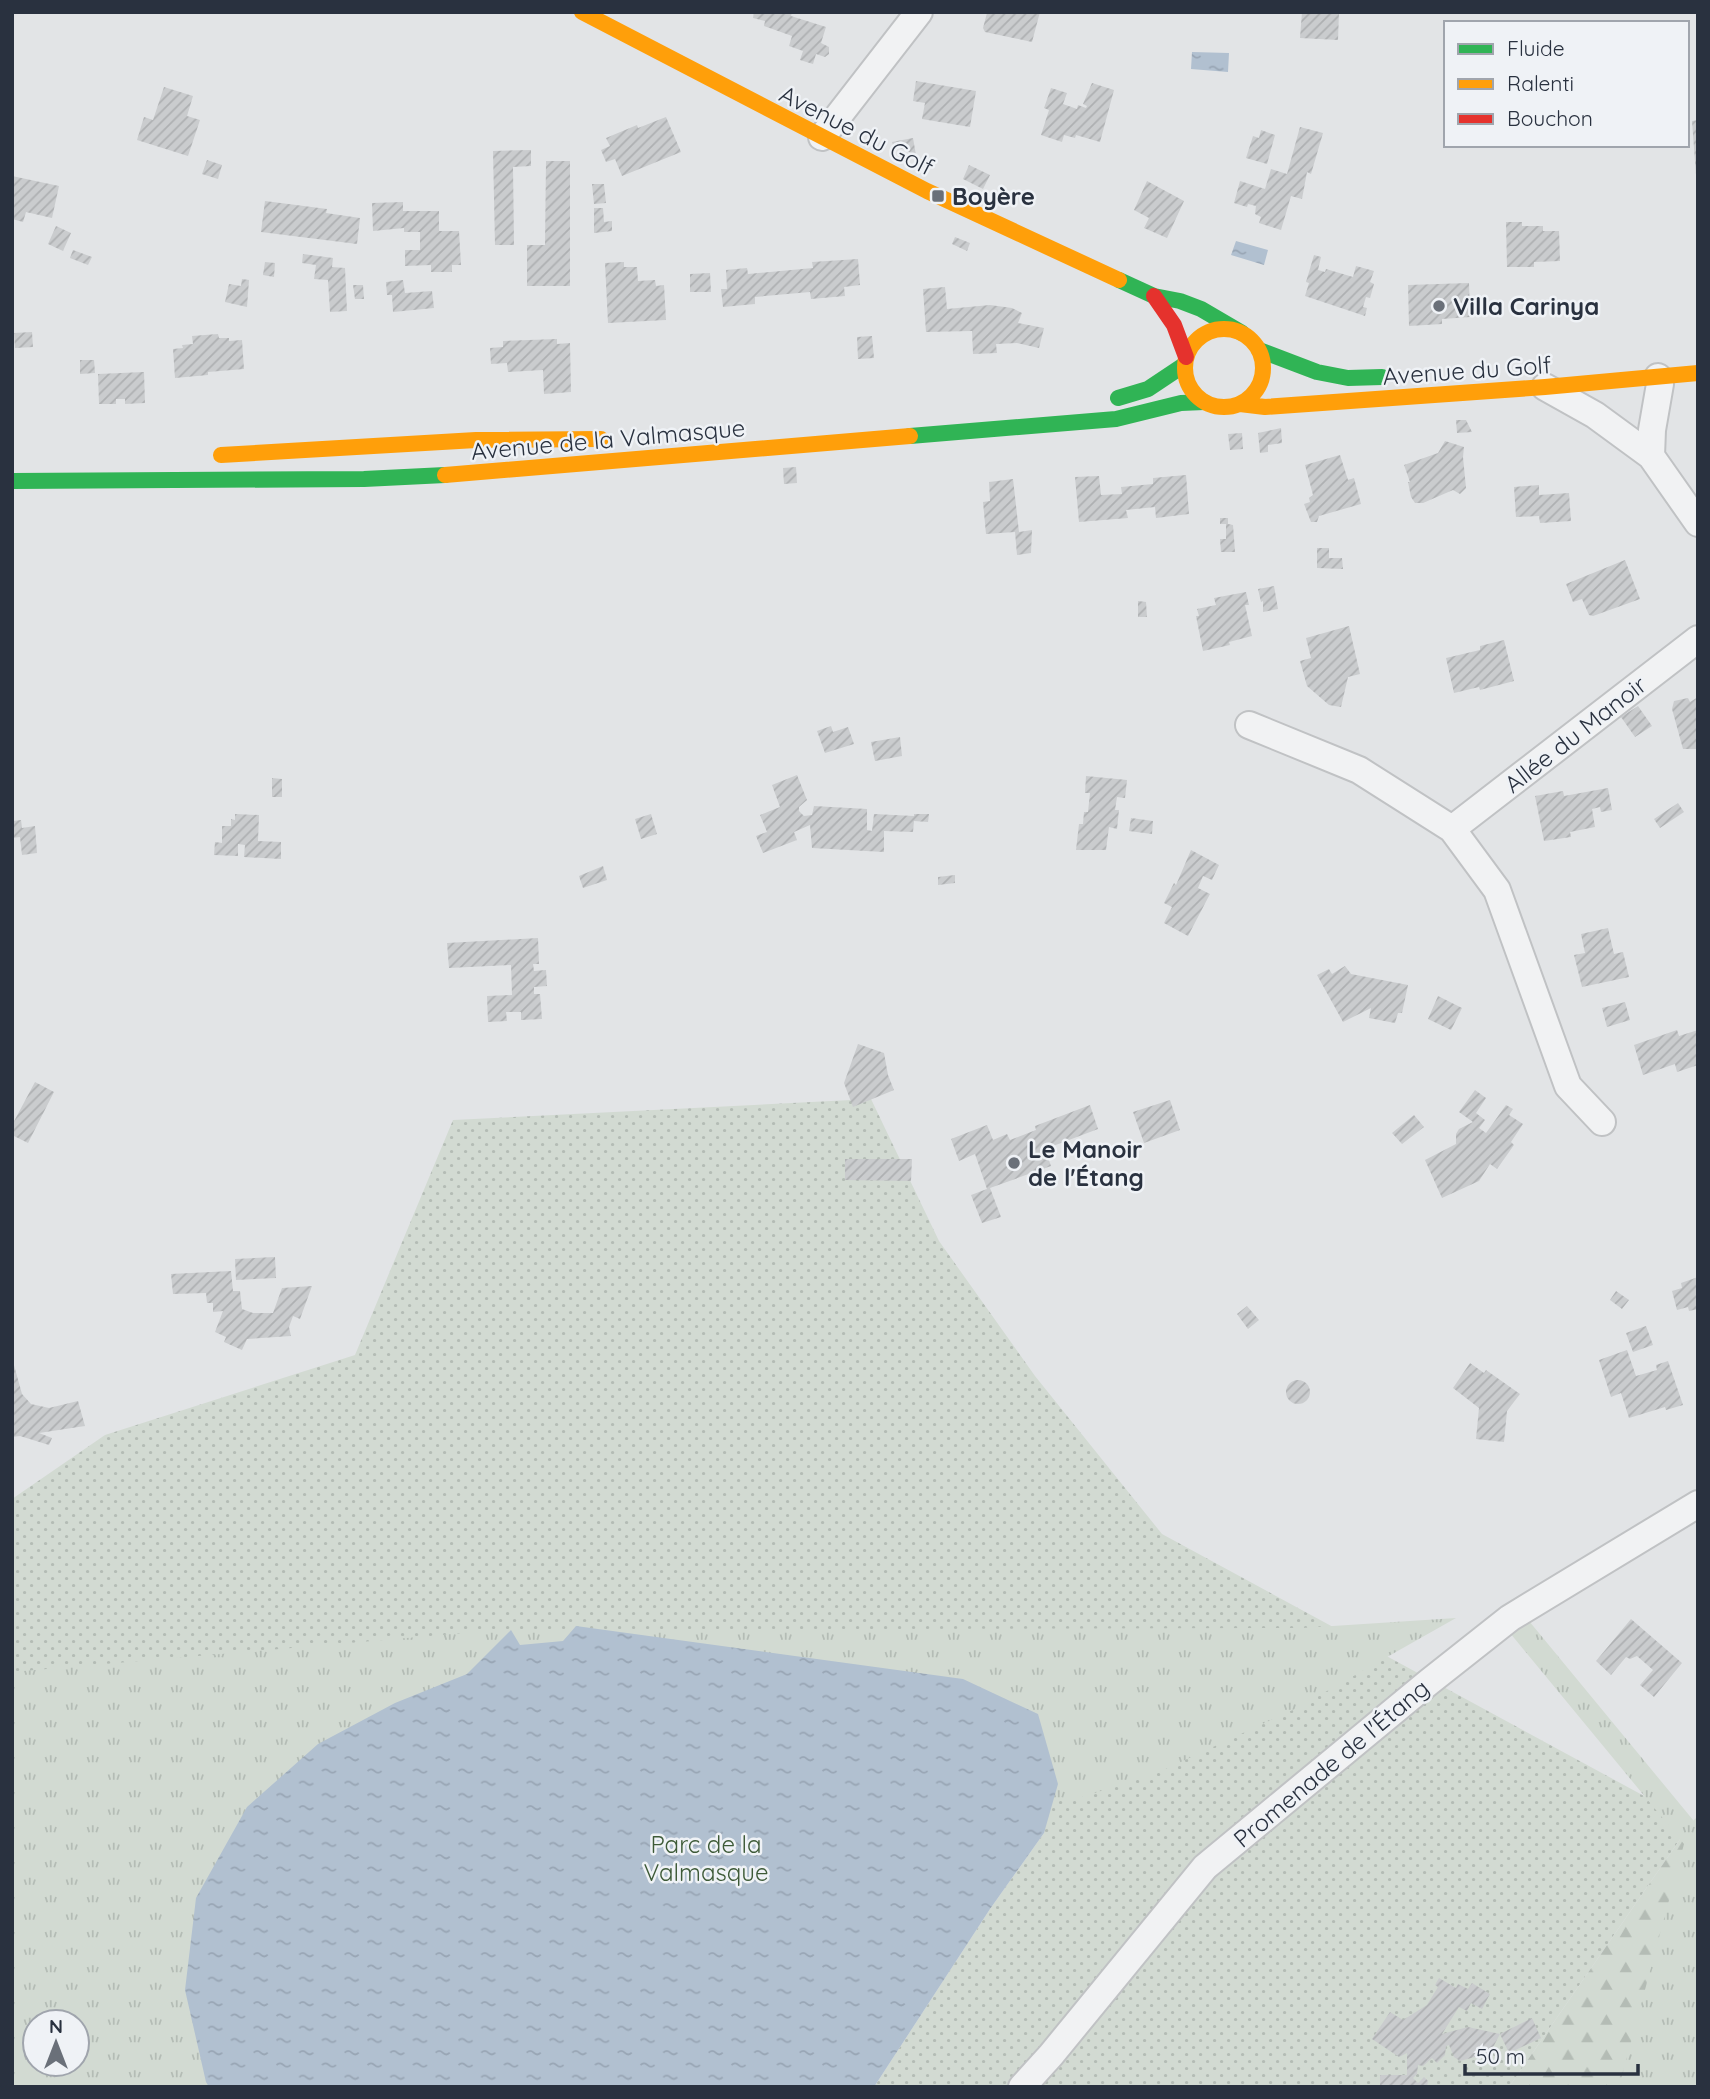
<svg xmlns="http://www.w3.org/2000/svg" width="1710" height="2099" font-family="Quicksand,sans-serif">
  <defs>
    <pattern id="grass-dots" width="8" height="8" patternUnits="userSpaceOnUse" patternTransform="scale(1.75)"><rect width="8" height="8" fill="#d2dad2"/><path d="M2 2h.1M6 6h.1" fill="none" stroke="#b4bcb5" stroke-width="1.8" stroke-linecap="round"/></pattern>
    <pattern id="forest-firs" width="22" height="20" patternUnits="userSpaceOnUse" patternTransform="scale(1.75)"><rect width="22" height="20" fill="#d2dad2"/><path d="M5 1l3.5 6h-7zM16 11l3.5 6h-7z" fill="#b4bcb5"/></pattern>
    <pattern id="park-tufts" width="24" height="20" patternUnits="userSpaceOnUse" patternTransform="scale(1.75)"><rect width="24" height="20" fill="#d2dad2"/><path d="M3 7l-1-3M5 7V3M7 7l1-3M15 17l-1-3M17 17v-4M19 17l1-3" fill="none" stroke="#b4bcb5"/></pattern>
    <pattern id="water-ripples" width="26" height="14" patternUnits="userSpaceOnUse" patternTransform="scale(1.75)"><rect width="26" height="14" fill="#b1c0d0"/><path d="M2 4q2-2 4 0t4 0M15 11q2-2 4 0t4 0" fill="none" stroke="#98a5b4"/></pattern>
    <pattern id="building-hatch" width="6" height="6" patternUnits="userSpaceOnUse" patternTransform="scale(1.75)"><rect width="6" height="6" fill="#caccce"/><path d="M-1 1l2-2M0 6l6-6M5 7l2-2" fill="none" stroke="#aeb0b2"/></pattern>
  </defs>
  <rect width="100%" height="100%" fill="#e2e4e6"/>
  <path fill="url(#grass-dots)" fill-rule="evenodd" d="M871,1099l68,142 96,135 127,158 530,288 -183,265h-635l116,-178 54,-76 -481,-192 -44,4 -8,-15 -305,452 -194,5v-588l93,-64 250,-80 98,-235zM35,2022h42v42h-42z"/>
  <path fill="url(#forest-firs)" d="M1698,1816v271h-189l183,-265z"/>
  <path fill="url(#park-tufts)" fill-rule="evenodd" d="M1456,1618l-159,90 -140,65 -78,25 -64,3 -177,286h-826v-415l487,-42 803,-2zM35,2022h42v42h-42z
    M1529,1621l169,205v261h-79l65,-243 -174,-211z"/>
  <path fill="url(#water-ripples)" d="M1192,52l37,1 -1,19 -37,-3z
    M1236,241l32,9 -4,15 -33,-10z
    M576,1626l387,53 75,35 20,70 -14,49 -54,76 -116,178h-665l-3,-5 -21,-92 11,-92 51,-91 71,-63 77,-41 72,-29 44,-44 9,15 43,-4z"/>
  <path fill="url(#building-hatch)" d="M754,12h38l-1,4 35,11 -5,16 8,4v7l-4,3 -9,-3 -3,10 -13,-4 3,-9 -14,-5 3,-10 -28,-10 1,-5 -12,-3z
    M1040,12l-8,30 -47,-10 -2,-4 4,-15z
    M1302,12h37l-1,28 -38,-2z
    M916,81l60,10 -6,36 -48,-8 3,-16 -12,-2z
    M1092,83l22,7 -14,52 -24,-7 -1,3 -11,-3 -2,7 -21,-7 8,-25 -5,-2 7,-20 16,5 -4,11 14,5 1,-4 8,3 1,-2 -4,-2z
    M164,87l29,9 -6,20 13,4 -12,36 -51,-16 7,-23 9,3z
    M666,117l15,35 -59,24 -7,-17 -9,3 -5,-12 9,-4 -4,-8 31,-13 1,3z
    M1698,120v55h-2l-4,-54z
    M1300,127l23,6 -12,41 -4,-2 -5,27 -11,-3 -10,34 -22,-7 2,-6 -6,-3 1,-8 -8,-2 -1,3 -13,-4 6,-22 25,8 6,-20 16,5z
    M1261,130l14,5 -8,29 -21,-6 7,-22 6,2z
    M913,138l3,17 -23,-10 -1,-3z
    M531,150v16l-18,1 1,78h-19l-2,-94z
    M207,160l15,5 -4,14 -16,-5z
    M546,161h24v125h-43v-41h18z
    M969,165l21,10 -7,14 -20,-10z
    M12,176l47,10 -7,32 -26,-6 -3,10 -11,-3z
    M1147,181l37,20 -17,37 -23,-10 5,-10 -15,-8z
    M592,184h12l2,19 -12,1z
    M265,201l62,8 -1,4 34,5 -3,26 -96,-12z
    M403,202v9h36v20h20l2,34h-9v7h-21v-7l-26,1v-16h15v-18h-16v-4l-31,3 -1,-28z
    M594,208h9l1,14 8,-1v10l-18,2z
    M1506,222h16v4h21v5h16l1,30 -26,1v5h-27z
    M56,226l15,7 -8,18 -15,-7z
    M955,237l15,6 -3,8 -15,-7z
    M73,250l19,7 -4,8 -18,-7z
    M303,254l30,4 -1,9 13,1 2,43 -17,1 -2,-32 -14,-1 2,-14 -14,-2z
    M1314,255l7,2 -3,13 7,2 1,-3 27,8 3,-11 18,5 -4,11 4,2 -4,14 -4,-1 -3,10 4,1 -2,8 -60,-20 4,-13 -3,-1z
    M858,259l2,26 -16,2 1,9 -34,3 -1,-7 -55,5v7l-32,3 -2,-18h6l-1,-19 21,-2 1,6 65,-6 -1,-6z
    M265,262l10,1 -1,14 -11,-2z
    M624,262v5h13l1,14 17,-1 1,6 8,-1 2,35 -58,3 -3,-60z
    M710,273l1,19h-21v-18z
    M242,279l7,1 -2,27 -22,-5 4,-18 12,2z
    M403,280l2,13 27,-2 2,17 -41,4 -1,-17h-5l-1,-13z
    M1469,283l1,34 -28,2v5l-33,2 -1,-41z
    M353,285h10l1,14h-9z
    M945,287l2,22 43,-4 22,3 10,5 -4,10 26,5 -5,20 -22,-5 -21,1 1,9 -24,1 -1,-23 -46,1 -3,-43z
    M32,332l1,15 -18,1 -1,-15z
    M218,334l1,4h10v3l13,-1 2,29 -36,3v3l-33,3 -2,-29 10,-1 -1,-3 11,-1 -1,-8z
    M872,336l2,22 -16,1 -1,-22z
    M557,339v5l13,-1 1,49 -27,2 -1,-24 -35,2 -1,-9 -16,1 -1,-16 13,-1v-6z
    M80,360h14l1,13 -15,1z
    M144,372l1,31 -20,1v-5h-9v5h-17l-1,-30z
    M1456,420h10l6,12 -15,1z
    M1281,428l1,15 -14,2v7l-8,1 -2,-20z
    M1242,433l1,16 -13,1 -2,-16z
    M1445,441l19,6 -1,10 3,31 -6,6 -7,-4 -30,13h-8l-4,-6 -3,-15h2l-6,-17 34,-12z
    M1340,455l8,25 6,-2 7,26 -42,12 -2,6h-6l-7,-18 6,-2 -1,-4 4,-3 -8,-30z
    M796,467l1,16 -13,1 -1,-16z
    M1186,475l3,39 -33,4 -1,-11 -29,3 2,8 -49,4 -4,-45 24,-1 2,19 21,-1 -1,-7 32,-3v-6z
    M1013,479l6,53 13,-2 -1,23 -14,2 -2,-23 -29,2 -3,-32 7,-1 -1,-19z
    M1539,485v10l30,-2 2,28 -31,2 -1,-7 -23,1 -2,-30z
    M1220,518h8v6l5,1 2,27h-14l-1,-13h6v-15h-6z
    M1317,548h12v10h13l1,11 -26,-1z
    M1625,560l15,39 -47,17 -4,-1 -7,-16 -9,3 -7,-18z
    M1274,586l4,23 -15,3v-11l-2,1 -3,-13z
    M1246,592l3,13h-4l7,31 -23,6 1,3 -27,6 -7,-35h3l-2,-7 19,-4 -2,-7z
    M1138,601l8,1 1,15h-9z
    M1349,626l11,48 -12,3 -7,30 -12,-2 -22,-19 -7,-25 11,-3 -5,-20z
    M1504,640l10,41 -34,9 -1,-3 -25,6 -8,-35 34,-8v-4z
    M1698,697v52h-15l-11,-40 2,-8 14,-3 2,4z
    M1638,706l14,20 -17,11 -14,-20z
    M831,726l2,6 15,-5 6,17 -29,9 -8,-22z
    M900,737l2,19 -27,5 -4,-19z
    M797,775l10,25 -8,7v4l5,5 8,-1 2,-9 53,3v21l5,1 2,-17 40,2v-2h15l-1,8 -14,-1 -1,11 -29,-1v21l-72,-4 -2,-23 -16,7 3,8 -34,13 -7,-17 11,-4 -7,-17 20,-8 -8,-22z
    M1086,776l41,4 -2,18 -8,-1 -2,13h4l-2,19 -8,-2 -3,23h-30l3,-26h4l1,-12h4l2,-19h-5z
    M272,778l10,1v18h-10z
    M1608,788l4,22 -11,2 -1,-5 -8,2 3,18 -25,5 1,5 -27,4 -9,-45 28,-5 1,5z
    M1678,803l6,9 -24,16 -6,-9z
    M235,814l24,1 -1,26 23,1v17l-37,-2 1,-12 -7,-1v12l-24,-1 1,-13 7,1v-17h9v-7l4,1z
    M651,814l6,20 -16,5 -6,-20z
    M1131,818l22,3 -1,13 -23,-3z
    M21,820l1,8 13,-2 2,27 -15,2 -2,-18 -8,1v-17z
    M1191,850l28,15 -7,15 -9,-4 -5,12 12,6 -22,42 -24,-13 8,-16 -8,-4 10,-20 2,2z
    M603,866l4,14 -24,8 -4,-12z
    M955,875v8l-17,2v-8z
    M1608,928l6,26 9,-2 6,25 -47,10 -8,-32 11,-2 -4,-19z
    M538,938l1,26h-6l1,7 12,-1 1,16 -13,1v7h6l2,25 -21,1v-8h-15l1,9 -19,1 -1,-26 25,-1 -1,-30 -62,3 -2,-25z
    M1345,966l6,8 57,11 -6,28h-4l-3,10 -26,-5 2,-10 -28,14 -26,-47 12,-6 3,5z
    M1438,996l24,12 -11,22 -23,-11z
    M1625,1002l5,18 -23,7 -5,-19z
    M1677,1030l2,6 19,-6v35l-21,7 -2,-8 -32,11 -9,-30z
    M858,1044l26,9 4,22 6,15 -41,17 -9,-24z
    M35,1082l19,10 -26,51 -16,-8v-10z
    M1475,1090l11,8 -10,15 9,7 -6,8 7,5 20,-28 7,4 -4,6 14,9 -12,18 3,3 -17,24 -7,-5 -11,17 -37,17 -17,-38 31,-16v-10l3,-5 14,-7 -14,-10z
    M1170,1100l10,30 -36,13 -11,-31z
    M1090,1105l8,24 -53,20 6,17 -61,22 11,29 -19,6 -11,-28 16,-6 -12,-35 -16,7 -8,-22 36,-14 6,15 14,-6 3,6 26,-10 -1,-4z
    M1414,1115l10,12 -22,17 -10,-11z
    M845,1159h67l-1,22 -66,-1z
    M275,1257l1,21 -40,2 -1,-21z
    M231,1271l2,20h7l2,18 11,4h20l9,-25 30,-2 -12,33 -7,-3 -4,11 2,9 -44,3 -5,11 -18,-8 2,-5 -11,-5 8,-21 -10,1v-9h-6l-1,-10 -33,1 -2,-20z
    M1698,1277v32l-9,2 -1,-4 -11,3 -5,-19 10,-3 -1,-5z
    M1616,1291l13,9 -7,9 -12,-9z
    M1247,1306l12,14 -11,9 -11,-15z
    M1646,1326l7,19 -20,7 -7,-19z
    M1627,1350l9,26 21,-6 -1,-5 12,-4 15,44 -17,5 -1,-3 -36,11 -8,-25 -10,4 -12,-37z
    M12,1358l10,36 9,10 18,4 29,-7 7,25 -46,7 13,5 -3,7 -29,-9 -8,1z
    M1470,1363l14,10 2,-3 34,24 -13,17 -3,31 -28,-3 3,-31 -26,-20z
    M1286 1392a12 12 0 1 1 24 0a12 12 0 1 1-24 0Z
    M1631,1619l51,44 -28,34 -14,-12 13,-15 -16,-14 -7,3 -4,-2 -15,18 -15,-14z
    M1439,1978l17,10 2,-4 10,5 4,-6 18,11 -8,15 -11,-6 -4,8 -8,-4 -17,27 26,-7 32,7 -10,19 -30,8 -6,-4 -5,-12 -3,1 -1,9 -8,8 -5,-5 -9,8 -5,-1 -1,9 -4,4 5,5 6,-6 4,4 -1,6h-47v-12h27v-22l-8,4 -27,-18 18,-27 13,8 24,-15 11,-18 -3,-2z
    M1532,2018l9,20 -32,15 -9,-19z"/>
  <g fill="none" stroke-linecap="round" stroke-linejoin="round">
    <g stroke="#c0c2c4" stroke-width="30">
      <path id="street" d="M822,137l97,-125
        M1545,387l50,28 56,41 47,67
        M1651,456l1,-26 8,-46 -2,-7
        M1249,725l110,45 93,59 45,61 71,196 34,36
        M1452,829l246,-190
        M1022,2087l29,-32 154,-188 224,-185 81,-64 188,-114"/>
    </g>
    <use href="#street" stroke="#f1f2f3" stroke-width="26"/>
    <path stroke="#30b455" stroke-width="16" d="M1119,280l35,16 26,5 21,8 41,24
      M1259,350l58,22 31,6 34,-1
      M1118,398l30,-9 36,-24
      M910,436l206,-17 65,-16 23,-1
      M12,481l352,-2 81,-4"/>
    <path stroke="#ff9f0a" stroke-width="16" d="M582,12l345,179 192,89
      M1185 368a39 39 0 1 1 78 0a39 39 0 1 1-78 0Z
      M1240,404l25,3 280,-20 153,-14
      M221,455l255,-15 125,-1
      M445,475l465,-39"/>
    <path stroke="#e5322d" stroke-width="16" d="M1154,296l20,29 12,32"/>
  </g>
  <g fill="#6a7079" stroke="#eff2f6" stroke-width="2.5">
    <rect x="931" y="189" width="14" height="14" rx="3.5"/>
    <circle cx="1439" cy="306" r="7"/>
    <circle cx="1014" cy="1163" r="7"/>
  </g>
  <g text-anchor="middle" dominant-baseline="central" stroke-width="5" stroke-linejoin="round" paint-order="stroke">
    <g font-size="24" fill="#29313f" stroke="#eff2f6">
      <text transform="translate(857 130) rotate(27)">Avenue du Golf</text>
      <text transform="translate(1467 370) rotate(-4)">Avenue du Golf</text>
      <text transform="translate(608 439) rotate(-5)">Avenue de la Valmasque</text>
      <text transform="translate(1575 734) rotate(-38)">Allée du Manoir</text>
      <text transform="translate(1331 1763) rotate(-40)">Promenade de l'Étang</text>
    </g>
    <g font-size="24" font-weight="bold" fill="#29313f" stroke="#eff2f6" text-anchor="start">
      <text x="952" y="196">Boyère</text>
      <text x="1453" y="306">Villa Carinya</text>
      <text x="1028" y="1149">Le Manoir<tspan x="1028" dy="28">de l'Étang</tspan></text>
    </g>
    <g font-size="24" fill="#3d5a37" stroke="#eff2f6">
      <text x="706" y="1844">Parc de la<tspan x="706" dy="28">Valmasque</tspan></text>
    </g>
  </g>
  <rect width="1710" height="2099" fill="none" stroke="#29313f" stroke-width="28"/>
  <rect x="1444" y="21" width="245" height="126" fill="#eff2f6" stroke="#a0a5ad" stroke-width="2"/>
  <rect x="1458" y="44" width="35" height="10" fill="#30b455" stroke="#a0a5ad" stroke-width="2"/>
  <text x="1507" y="56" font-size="21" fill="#29313f">Fluide</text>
  <rect x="1458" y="79" width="35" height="10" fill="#ff9f0a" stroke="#a0a5ad" stroke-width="2"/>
  <text x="1507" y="91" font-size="21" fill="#29313f">Ralenti</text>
  <rect x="1458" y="114" width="35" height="10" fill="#e5322d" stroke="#a0a5ad" stroke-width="2"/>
  <text x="1507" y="126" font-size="21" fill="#29313f">Bouchon</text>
  <g transform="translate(56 2043)"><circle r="33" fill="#eff2f6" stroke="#a0a5ad" stroke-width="2"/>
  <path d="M0-5L12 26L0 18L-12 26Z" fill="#6a7079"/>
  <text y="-10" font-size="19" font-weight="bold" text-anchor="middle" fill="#29313f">N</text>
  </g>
  <path d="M1465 2064v10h173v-10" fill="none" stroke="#29313f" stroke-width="3.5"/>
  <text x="1476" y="2064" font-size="21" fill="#29313f" stroke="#eff2f6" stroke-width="5" paint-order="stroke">50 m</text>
</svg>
